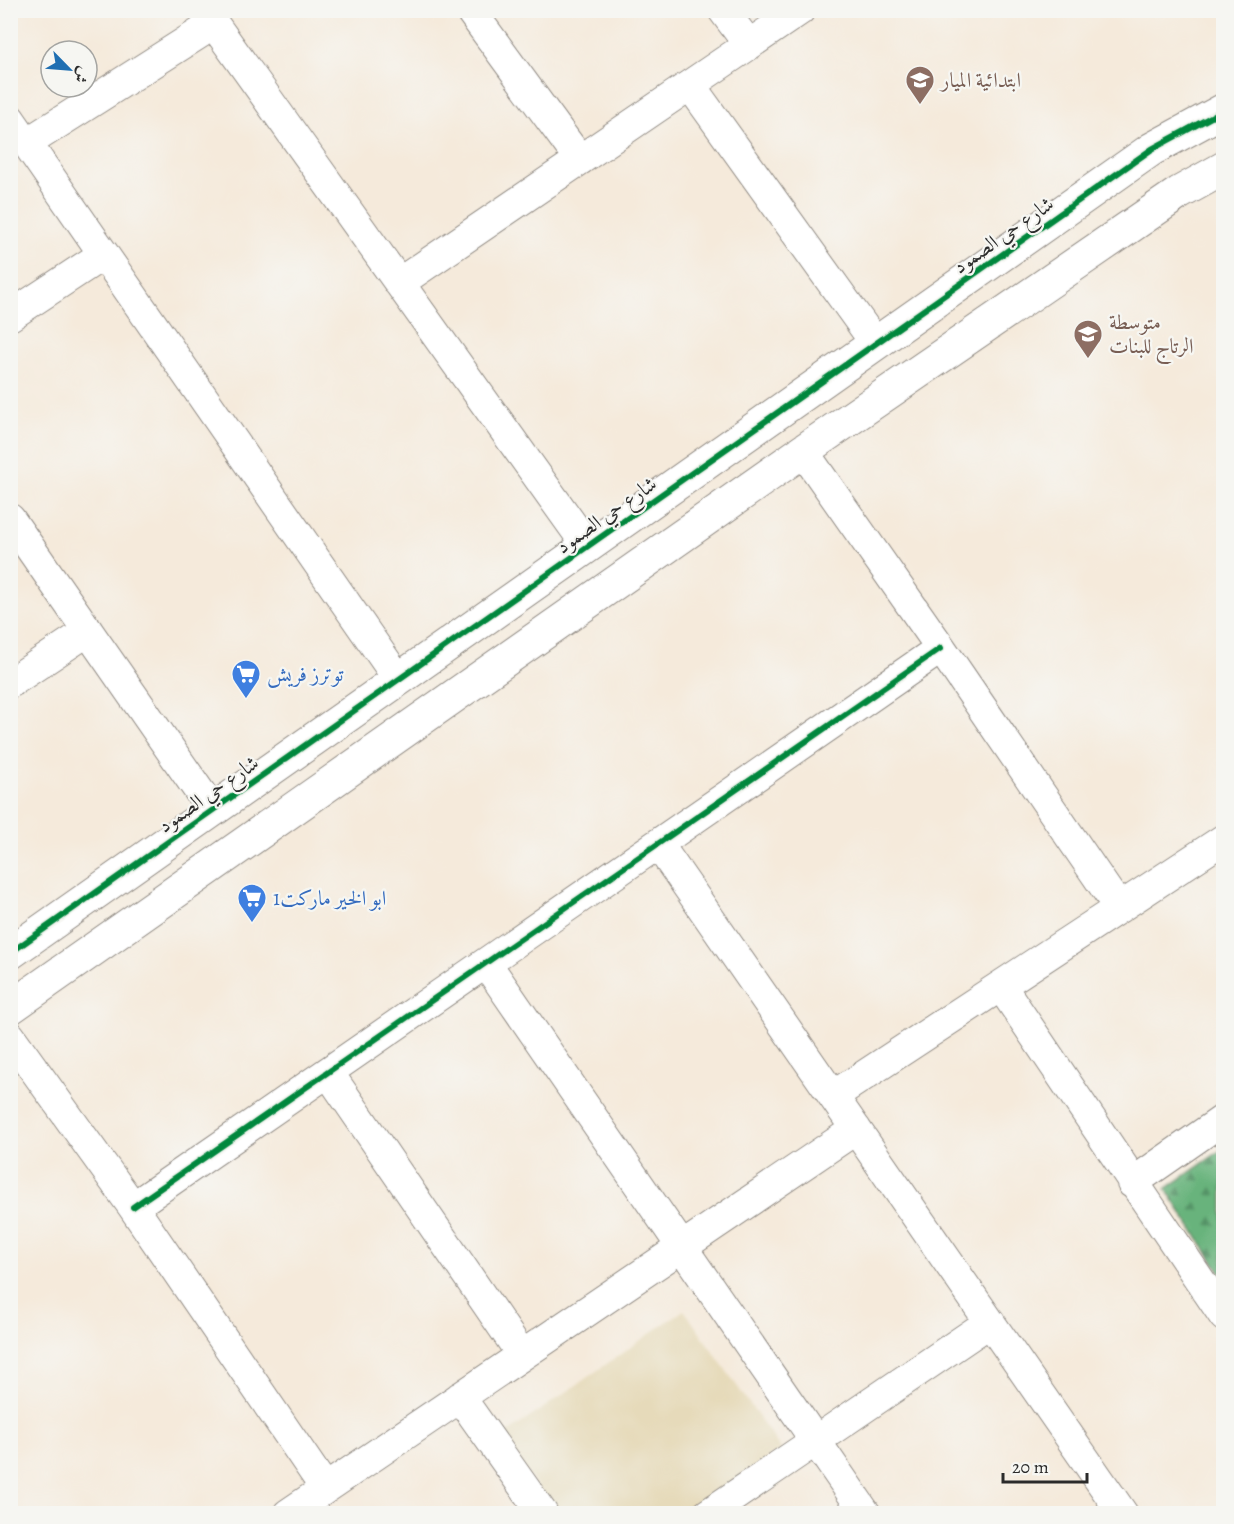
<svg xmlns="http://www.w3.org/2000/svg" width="1234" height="1524" font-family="Alegreya,Amiri,serif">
  <defs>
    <pattern id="forest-firs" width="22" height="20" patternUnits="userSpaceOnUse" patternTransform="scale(1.5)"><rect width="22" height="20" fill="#67b37c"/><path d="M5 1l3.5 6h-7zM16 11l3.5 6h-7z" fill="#559266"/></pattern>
  </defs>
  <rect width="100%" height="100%" fill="#f6f6f2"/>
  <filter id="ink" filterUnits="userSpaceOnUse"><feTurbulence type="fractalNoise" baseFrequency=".0167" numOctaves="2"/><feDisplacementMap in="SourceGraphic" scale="12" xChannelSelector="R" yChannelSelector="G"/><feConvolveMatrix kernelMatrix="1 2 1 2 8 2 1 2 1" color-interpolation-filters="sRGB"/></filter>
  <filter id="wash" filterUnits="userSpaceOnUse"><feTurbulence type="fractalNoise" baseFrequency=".008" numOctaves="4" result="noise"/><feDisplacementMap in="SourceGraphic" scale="24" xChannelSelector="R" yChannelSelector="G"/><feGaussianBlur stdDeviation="1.35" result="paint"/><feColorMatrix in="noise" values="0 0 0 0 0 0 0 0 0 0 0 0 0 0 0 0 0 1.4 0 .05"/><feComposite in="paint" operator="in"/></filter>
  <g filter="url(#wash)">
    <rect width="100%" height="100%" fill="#f5eadb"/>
    <path fill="#e6daba" d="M684,1310l97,139 -90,64 -134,1 -55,-77z"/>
    <path fill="url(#forest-firs)" stroke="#496f54" stroke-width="1.5" d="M1223,1149v127l-57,-87z"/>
  </g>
  <g filter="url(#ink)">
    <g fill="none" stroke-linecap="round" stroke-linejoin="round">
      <g stroke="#908a83" stroke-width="32">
        <path id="street" d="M204,10l384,537
          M470,10l110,150
          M723,10l26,35
          M690,85l186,259
          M10,119l389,561
          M27,143l187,-119
          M399,283l401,-273
          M10,316l94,-62
          M803,451l138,197 178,260
          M10,519l203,292
          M10,683l78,-52
          M658,844l465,670
          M486,963l380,551
          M1001,986l223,330
          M10,1036l123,171 192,281
          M328,1072l194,283
          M833,1096l391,-257
          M1132,1183l92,-64
          M133,1207l808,-559
          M460,1397l83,117
          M288,1514l568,-385
          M708,1514l282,-192"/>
      </g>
      <g stroke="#908a83" stroke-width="35">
        <path id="secondary" d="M10,953l1142,-804 72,-39
          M10,1008l793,-557 376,-258 45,-25"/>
      </g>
      <use href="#street" stroke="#fff" stroke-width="30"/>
      <use href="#secondary" stroke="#fff" stroke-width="33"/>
      <g stroke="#f6f6f2" stroke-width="10">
        <path id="cycleway" d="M10,953l1142,-804 72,-39
          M133,1207l808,-559"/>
      </g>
      <use href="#cycleway" stroke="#00873e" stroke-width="6"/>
    </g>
  </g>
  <defs>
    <g id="school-pin" transform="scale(1.5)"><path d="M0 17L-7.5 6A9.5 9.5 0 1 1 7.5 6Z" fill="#8d6e63" stroke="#f6f6f2"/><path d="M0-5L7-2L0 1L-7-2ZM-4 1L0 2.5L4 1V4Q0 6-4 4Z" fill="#fff"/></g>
    <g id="supermarket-pin" transform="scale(1.5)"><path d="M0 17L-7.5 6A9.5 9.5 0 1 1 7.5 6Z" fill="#3f7fe0" stroke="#f6f6f2"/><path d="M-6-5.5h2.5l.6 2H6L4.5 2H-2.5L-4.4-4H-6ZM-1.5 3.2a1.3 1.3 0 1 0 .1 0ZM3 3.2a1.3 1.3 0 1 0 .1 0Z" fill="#fff"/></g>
  </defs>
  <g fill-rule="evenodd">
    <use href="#school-pin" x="920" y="80"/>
    <use href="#school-pin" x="1088" y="334"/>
    <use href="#supermarket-pin" x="246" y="674"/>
    <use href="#supermarket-pin" x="252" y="898"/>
  </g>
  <g text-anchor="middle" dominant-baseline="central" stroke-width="4.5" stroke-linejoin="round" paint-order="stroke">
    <g font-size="21" fill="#785e54" stroke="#f6f6f2" text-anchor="start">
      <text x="941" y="80">ابتدائية الميار</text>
      <text x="1109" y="322">متوسطة<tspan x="1109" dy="24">الرتاج للبنات</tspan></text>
    </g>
    <g font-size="21" fill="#2b2b2b" stroke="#f6f6f2">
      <text transform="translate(1003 235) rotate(-35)">شارع حي الصمود</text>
      <text transform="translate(606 515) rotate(-35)">شارع حي الصمود</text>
      <text transform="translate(208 794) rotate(-35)">شارع حي الصمود</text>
    </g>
    <g font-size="21" fill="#366cbe" stroke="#f6f6f2" text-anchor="start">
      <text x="267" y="674">توترز فريش</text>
      <text x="273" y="898">ابو الخير ماركت1</text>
    </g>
  </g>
  <rect width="1234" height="1524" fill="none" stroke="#f6f6f2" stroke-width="36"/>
  <g transform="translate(69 69) rotate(115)"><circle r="28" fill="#f6f6f2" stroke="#a5a5a2" stroke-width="1.5"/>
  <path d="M0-4.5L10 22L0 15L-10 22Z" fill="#1f6fb2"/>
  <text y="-9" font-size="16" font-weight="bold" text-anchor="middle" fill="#2b2b2b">ش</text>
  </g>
  <path d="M1003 1473v9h84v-9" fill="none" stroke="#2b2b2b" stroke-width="3"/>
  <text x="1012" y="1473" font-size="18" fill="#2b2b2b" stroke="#f6f6f2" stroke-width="4.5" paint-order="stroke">20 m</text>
</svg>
